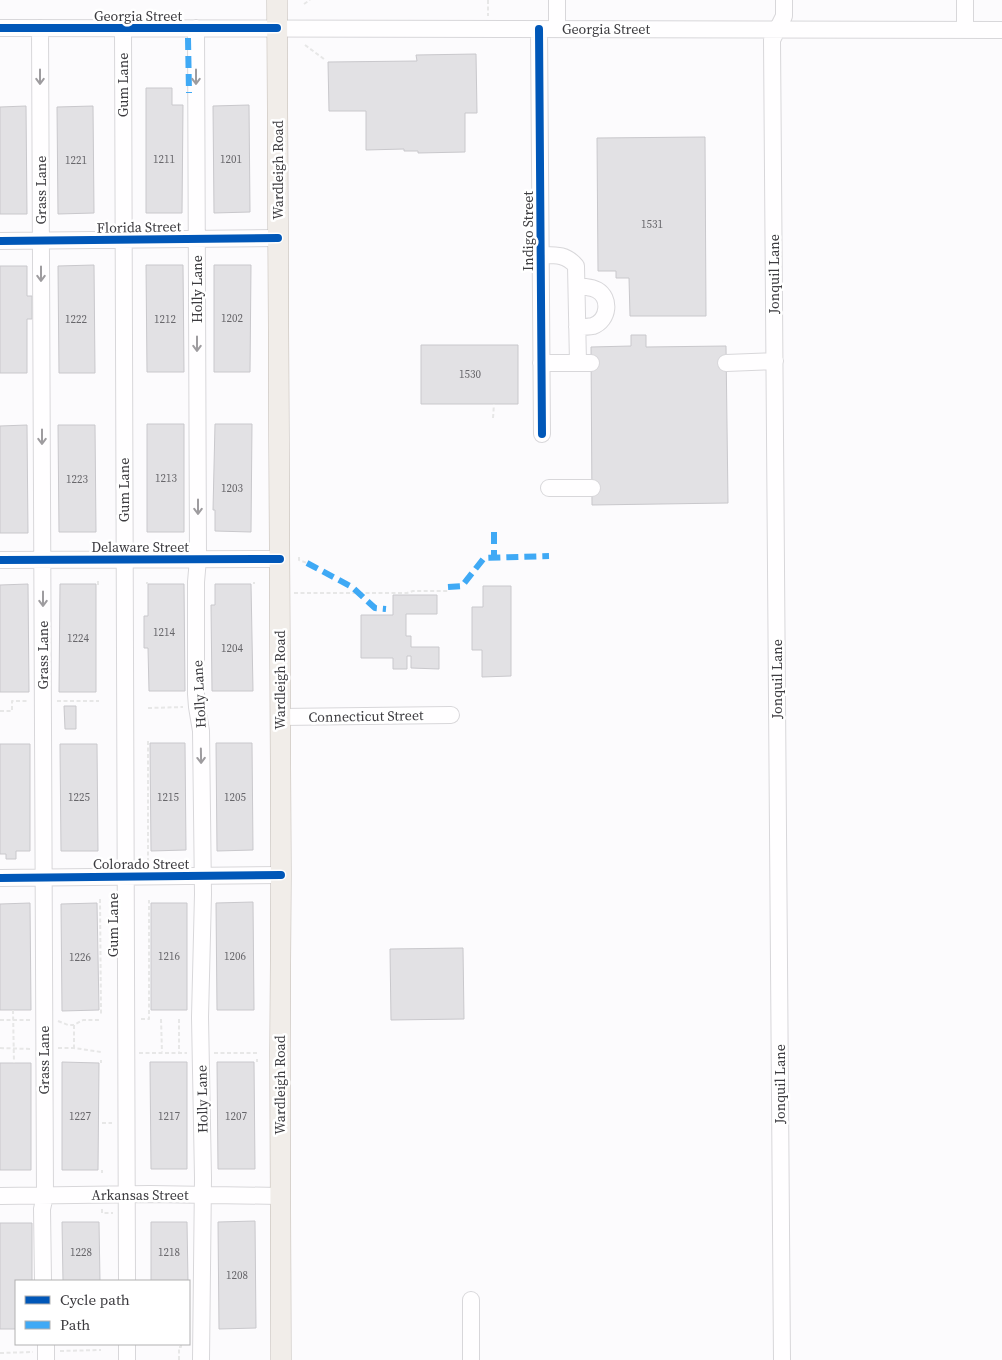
<svg xmlns="http://www.w3.org/2000/svg" width="1002" height="1360" font-family="'Source Serif 4',serif">
  <rect width="100%" height="100%" fill="#fcfbfd"/>
  <path fill="#e2e1e4" stroke="#c9c8cc" d="M476,54l1,59h-12v39l-47,1v-2h-14v-2l-38,1v-39h-37l-1,-49 89,-1 -1,-6z
    M146,88h26v17h11l-1,108h-36z
    M249,105l1,107 -36,1 -1,-107z
    M26,106l1,108h-27v-107z
    M93,106l1,107 -36,1 -1,-107z
    M705,137l1,179h-76l-1,-38h-13v-7h-18l-1,-133z
    M94,265l1,108h-36l-1,-107z
    M146,265h37l1,107h-37z
    M214,265h37l-1,107h-36z
    M0,266h27v30h5v23h-5v54h-27z
    M631,335h15v12l80,-1 2,157 -136,2 -1,-158 40,-1z
    M421,345h97v59h-97z
    M147,424h37v108h-37z
    M215,424h37l-1,108 -36,-1v-21h-2z
    M27,425l1,108h-28v-107z
    M58,425h37l1,107h-37z
    M28,584l1,108h-29v-107z
    M60,584h36v108h-37z
    M148,584h36l1,107h-36l-1,-43h-4v-32h4z
    M215,584h36l2,107h-41l-1,-86h4z
    M483,586h28v90l-29,1v-27h-10v-43h11z
    M393,595h44v19h-31v22h5v11h28v22l-28,-1v-12h-4v13h-14v-11h-32v-43h32z
    M64,706h12v23h-11z
    M150,743h35l1,107 -35,1z
    M216,743h36l1,107 -36,1z
    M0,744h30v107h-14v8h-10v-5h-6z
    M60,744h37l1,107h-37z
    M253,902l1,108h-37l-1,-107z
    M30,903l1,107h-31v-106z
    M97,903l2,107 -37,1 -1,-107z
    M151,903h36v107h-36z
    M463,948l1,71 -73,1 -1,-71z
    M62,1062l37,1 -1,107h-36z
    M150,1062h37v107h-36z
    M217,1062h37l1,107h-37z
    M0,1063h31v107h-31z
    M255,1221l1,107 -37,1 -1,-107z
    M62,1222h37l1,59h-37z
    M151,1222h36l1,59h-37z
    M0,1223h32v58h-16v48h-16z"/>
  <g fill="none" stroke-linecap="round" stroke-linejoin="round">
    <g stroke="#d8d7da" stroke-width="18">
      <path id="minor" d="M557,0v29
        M965,0v29
        M0,28l1002,2
        M40,28l5,1168 -3,13 1,72
        M123,28l4,1253
        M196,28l2,531 -2,23v112l1,13 4,24 2,163 -3,123 3,161 -2,182
        M539,29l3,405
        M0,241l278,-3
        M541,255c14,0 25,-1 35,11l2,97
        M577,288c7,-1 13,-2 20,2 14,8 12,30 -4,36 -5,1 -10,1 -16,1
        M541,363h50
        M726,363l49,-2
        M549,488h43
        M0,560l280,-1
        M280,717l171,-2
        M0,878l281,-3
        M0,1196l150,-2 130,2
        M471,1300v60
        M46,1344v16
        M127,1344v16
        M782,1360l-10,-1320 12,-24v-16"/>
    </g>
    <g stroke="#c1bab3" stroke-width="21">
      <path id="major" d="M277,0l4,875 -1,177 1,308"/>
    </g>
    <path stroke="#e7e7e7" stroke-width="2" stroke-dasharray="4 2.5" stroke-linecap="butt" d="M488,0v16
      M304,4l6,-4
      M305,45l19,14
      M493,418l1,-14
      M299,557v3l8,3
      M98,581v4
      M147,582v2
      M254,582v2
      M294,593h113l6,-2h35
      M57,701h42
      M148,708l35,-1
      M0,711h12v-10h16
      M148,741v121
      M100,899l1,115
      M13,1010l1,53
      M141,1019h8v-119
      M161,1019l1,33
      M179,1019v34
      M0,1020h30
      M58,1021l10,4h6l9,-5h18
      M74,1025v23
      M0,1048l30,1
      M58,1048h16l27,4
      M139,1053h48
      M214,1053h43
      M257,1059v3
      M101,1063v-3
      M102,1123h10
      M102,1170v3
      M102,1209v4h11
      M60,1351l41,-1
      M0,1353l33,-1
      M179,1360v-13h2v-3"/>
    <use href="#minor" stroke="#fffeff" stroke-width="16"/>
    <use href="#major" stroke="#f1ede9" stroke-width="20"/>
    <path stroke="#3fa9f5" stroke-width="6" stroke-dasharray="12 6" stroke-linecap="butt" d="M188,38l1,55
      M494,532v26
      M307,563l45,24 23,21 11,1
      M448,587l14,-1 22,-28 65,-2"/>
    <g stroke="#fff" stroke-width="11">
      <path id="cycleway" d="M0,28h277
        M539,29l3,405
        M0,241l278,-3
        M0,560l280,-1
        M0,878l281,-3"/>
    </g>
    <use href="#cycleway" stroke="#0057b8" stroke-width="8"/>
  </g>
  <defs><path id="oneway-shaft" d="M-6 0H5M1.5-3L5.5 0L1.5 3" fill="none" stroke-width="1.6" stroke-linecap="round" stroke-linejoin="round" transform="scale(1.25)"/></defs>
  <g stroke="#9e9c9f">
    <use href="#oneway-shaft" transform="translate(40 77) rotate(90)"/>
    <use href="#oneway-shaft" transform="translate(196 77) rotate(90)"/>
    <use href="#oneway-shaft" transform="translate(41 274) rotate(90)"/>
    <use href="#oneway-shaft" transform="translate(197 344) rotate(90)"/>
    <use href="#oneway-shaft" transform="translate(42 437) rotate(90)"/>
    <use href="#oneway-shaft" transform="translate(198 507) rotate(90)"/>
    <use href="#oneway-shaft" transform="translate(43 599) rotate(90)"/>
    <use href="#oneway-shaft" transform="translate(201 756) rotate(89)"/>
  </g>
  <g text-anchor="middle" dominant-baseline="central" stroke-width="5" stroke-linejoin="round" paint-order="stroke">
    <g font-size="11" fill="#67666a">
      <text x="164" y="159">1211</text>
      <text x="231" y="159">1201</text>
      <text x="76" y="160">1221</text>
      <text x="652" y="224">1531</text>
      <text x="232" y="318">1202</text>
      <text x="76" y="319">1222</text>
      <text x="165" y="319">1212</text>
      <text x="470" y="374">1530</text>
      <text x="166" y="478">1213</text>
      <text x="77" y="479">1223</text>
      <text x="232" y="488">1203</text>
      <text x="164" y="632">1214</text>
      <text x="78" y="638">1224</text>
      <text x="232" y="648">1204</text>
      <text x="79" y="797">1225</text>
      <text x="168" y="797">1215</text>
      <text x="235" y="797">1205</text>
      <text x="169" y="956">1216</text>
      <text x="235" y="956">1206</text>
      <text x="80" y="957">1226</text>
      <text x="80" y="1116">1227</text>
      <text x="169" y="1116">1217</text>
      <text x="236" y="1116">1207</text>
      <text x="81" y="1252">1228</text>
      <text x="169" y="1252">1218</text>
      <text x="237" y="1275">1208</text>
    </g>
    <g font-size="14" fill="#3c3b3f" stroke="#fff">
      <text x="138" y="16">Georgia Street</text>
      <text x="606" y="29">Georgia Street</text>
      <text transform="translate(123 85) rotate(-90)">Gum Lane</text>
      <text transform="translate(278 170) rotate(-90)">Wardleigh Road</text>
      <text transform="translate(41 190) rotate(-90)">Grass Lane</text>
      <text transform="translate(139 227) rotate(-1)">Florida Street</text>
      <text transform="translate(528 231) rotate(-90)">Indigo Street</text>
      <text transform="translate(774 274) rotate(-90)">Jonquil Lane</text>
      <text transform="translate(197 289) rotate(-90)">Holly Lane</text>
      <text transform="translate(124 490) rotate(-90)">Gum Lane</text>
      <text x="140" y="547">Delaware Street</text>
      <text transform="translate(43 655) rotate(-90)">Grass Lane</text>
      <text transform="translate(777 679) rotate(-90)">Jonquil Lane</text>
      <text transform="translate(280 680) rotate(-90)">Wardleigh Road</text>
      <text transform="translate(199 694) rotate(-93)">Holly Lane</text>
      <text transform="translate(366 716) rotate(-1)">Connecticut Street</text>
      <text x="141" y="864">Colorado Street</text>
      <text transform="translate(113 925) rotate(-90)">Gum Lane</text>
      <text transform="translate(44 1060) rotate(-90)">Grass Lane</text>
      <text transform="translate(780 1084) rotate(-90)">Jonquil Lane</text>
      <text transform="translate(280 1085) rotate(-90)">Wardleigh Road</text>
      <text transform="translate(202 1099) rotate(-91)">Holly Lane</text>
      <text x="140" y="1195">Arkansas Street</text>
    </g>
  </g>
  <rect x="15" y="1280" width="175" height="65" fill="#ffffff" stroke="#b1b1b2"/>
  <rect x="25" y="1296" width="25" height="8" fill="#0057b8" stroke="#b1b1b2"/>
  <text x="60" y="1305" font-size="15" fill="#3c3b3f">Cycle path</text>
  <rect x="25" y="1321" width="25" height="8" fill="#3fa9f5" stroke="#b1b1b2"/>
  <text x="60" y="1330" font-size="15" fill="#3c3b3f">Path</text>
</svg>
